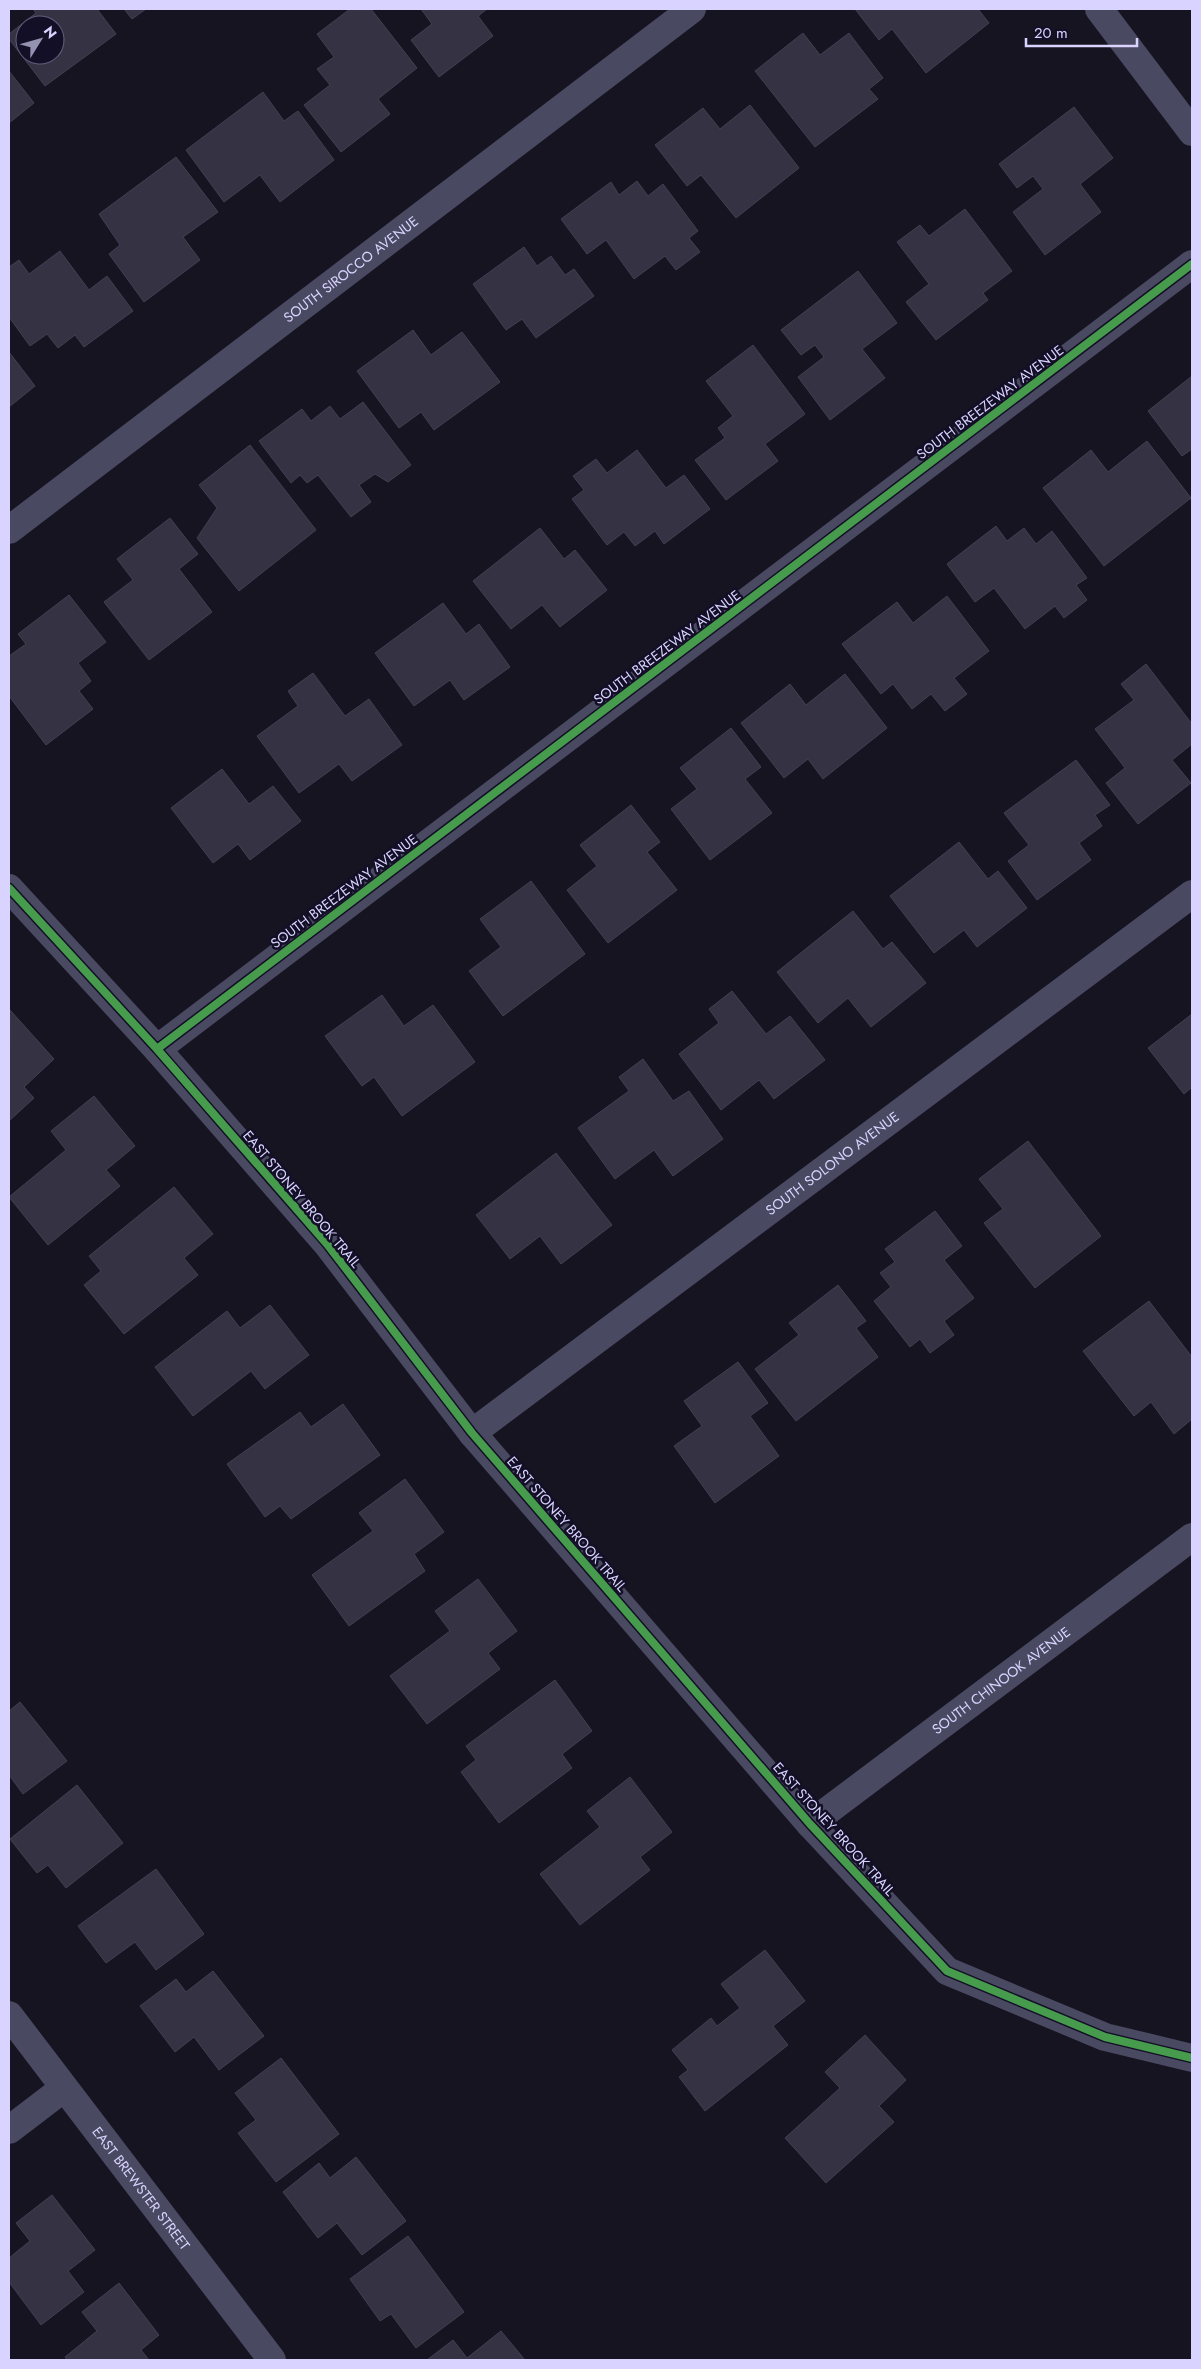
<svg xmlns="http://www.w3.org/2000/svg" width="1201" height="2369" font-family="Jost,sans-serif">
  <rect width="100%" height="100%" fill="#161421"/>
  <path fill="#343243" stroke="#433f54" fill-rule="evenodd" d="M33,9h64l19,25 -71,52 -36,-47v-5l27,-21zM25,25h30v30h-30z
    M124,9h22l-14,10z
    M350,9h21l46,59 -39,31 12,15 -49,38 -37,-47 26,-20 -13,-16 17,-12 -17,-23z
    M421,9h66l-9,7 15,20 -54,41 -28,-37 21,-16z
    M855,9h123l11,14 -63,50 -34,-44 -13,11z
    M803,33l17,22 29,-22 34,45 -14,11 9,10 -63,48 -60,-76z
    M9,71l25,32 -25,20z
    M263,92l21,29 14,-10 36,49 -54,42 -20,-27 -36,27 -38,-52z
    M750,105l49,63 -63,50 -35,-43 -14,11 -32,-41 48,-37 17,21z
    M1074,107l39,51 -33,26 21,28 -56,43 -32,-43 30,-23 -10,-13 -16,12 -18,-24z
    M176,157l42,55 -35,25 17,23 -56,42 -35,-48 11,-9 -21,-31z
    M637,181l11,15 15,-12 35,47 -9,7 11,14 -24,18 -11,-14 -31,23 -28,-39 -19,14 -26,-35 50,-37 8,13z
    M965,209l47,62 -29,22 5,7 -52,40 -30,-38 23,-18 -32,-42 23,-17 9,11z
    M524,247l13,19 14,-10 14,19 9,-6 20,27 -58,42 -14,-19 -16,11 -33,-46z
    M60,251l29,39 18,-14 26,35 -49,36 -9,-12 -17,13 -11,-14 -17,12 -21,-29v-50l10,-7 10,14z
    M858,271l39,52 -35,26 23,29 -55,42 -32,-43 26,-20 -9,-12 -14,10 -20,-25z
    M413,330l18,25 31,-23 38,50 -66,48 -13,-18 -22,16 -42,-57z
    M753,345l52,69 -40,30 13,17 -52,39 -31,-40 30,-22 -7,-10 15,-12 -27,-35z
    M9,352l26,34 -26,21z
    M1192,376v73l-10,7 -34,-45z
    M363,402l48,63 -23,17 -13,-8 -16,11 12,17 -20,15 -33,-42 -11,8 -7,-8 -9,8 -32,-42 43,-32 9,12 19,-15 10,13z
    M1147,441l44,57 -87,68 -61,-78 48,-38 17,22z
    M250,445l66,85 -77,61 -42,-53 20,-30 -18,-23z
    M637,450l29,38 18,-13 26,34 -46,35 -9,-13 -20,15 -11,-14 -17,13 -35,-46 12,-9 -11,-14 23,-17 11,14z
    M170,518l28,36 -19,15 33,43 -63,48 -45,-58 29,-22 -16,-21z
    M996,526l11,15 17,-13 12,16 16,-13 35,47 -11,7 11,15 -23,18 -9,-12 -30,23 -31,-41 -19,14 -28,-38z
    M540,528l24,31 11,-9 32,40 -47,37 -18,-22 -31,24 -38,-48z
    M69,595l37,47 -28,21 13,18 -12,10 14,18 -47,36 -37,-49v-40l17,-12 -8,-10z
    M947,596l42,55 -35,27 13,16 -22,17 -14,-17 -19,15 -19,-25 -12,10 -39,-50 55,-42 16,21z
    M443,603l23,31 13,-10 31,43 -46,33 -14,-20 -36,26 -39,-53z
    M1146,664l46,60v20l-20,16 19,23 -53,41 -32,-41 19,-15 -30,-39 39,-29 -13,-16z
    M313,673l32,43 24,-17 33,46 -50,36 -13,-17 -40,29 -42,-57 41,-30 -10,-15z
    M845,674l42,54 -64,51 -15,-20 -24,19 -43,-55 49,-39 16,21z
    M731,728l30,39 -16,12 27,34 -62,47 -39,-51 26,-20 -17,-21z
    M1076,760l34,45 -15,10 7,11 -23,17 12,17 -54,40 -29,-39 21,-16 -25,-32z
    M222,769l27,35 24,-18 28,35 -51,39 -12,-16 -25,19 -42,-55z
    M631,805l29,37 -13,10 30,38 -69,53 -41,-53 30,-24 -17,-21z
    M959,842l29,37 10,-8 29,37 -50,39 -13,-17 -30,23 -44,-57z
    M531,881l54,73 -82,62 -34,-45 32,-24 -21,-28z
    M853,911l30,38 9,-7 34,41 -55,44 -23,-29 -30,25 -41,-51z
    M732,991l34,43 24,-18 35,44 -51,39 -15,-19 -38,30 -42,-56 40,-31 -10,-14z
    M382,995l22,31 29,-21 42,57 -73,54 -28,-39 -12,9 -37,-50z
    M10,1010l44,49 -30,28 10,11 -25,23z
    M1192,1014v73l-8,7 -36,-46z
    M643,1059l30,42 16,-10 34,48 -50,37 -19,-26 -39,29 -37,-51 51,-37 -10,-14z
    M94,1096l41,50 -29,24 14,16 -72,59 -39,-48 57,-47 -15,-19z
    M1028,1141l73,95 -66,52 -51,-65 19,-14 -24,-30z
    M556,1153l56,72 -51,39 -21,-28 -30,23 -34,-44z
    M174,1187l39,47 -29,24 14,17 -74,59 -40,-49 17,-14 -12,-15z
    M935,1211l27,35 -18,14 30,38 -30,23 10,14 -24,18 -10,-14 -10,8 -36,-46 17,-14 -11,-14 15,-11 -10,-13z
    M838,1285l28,36 -10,7 22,29 -82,64 -41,-52 44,-34 -10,-12z
    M1149,1301l43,56v62l-18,15 -23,-32 -17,14 -51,-65z
    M270,1305l39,50 -44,34 -14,-18 -58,45 -38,-49 72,-56 13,17z
    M738,1362l30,41 -18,13 29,40 -64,47 -41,-57 28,-20 -18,-25z
    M343,1404l37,51 -89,64 -11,-13 -15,11 -38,-53 73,-52 11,15z
    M405,1479l39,53 -30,22 11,17 -76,55 -37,-51 61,-44 -14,-18z
    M478,1579l39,52 -29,22 12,16 -73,55 -37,-48 60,-45 -15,-20z
    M555,1680l37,51 -30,23 10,14 -73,55 -38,-51 15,-12 -10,-14z
    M20,1702l47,59 -44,33 -14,-19v-64z
    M630,1777l42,55 -32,25 10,13 -70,55 -40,-51 60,-47 -13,-16z
    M77,1785l46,58 -57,45 -18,-23 -11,8 -27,-34z
    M156,1869l48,65 -48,36 -21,-28 -29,21 -28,-37z
    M765,1950l40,51 -32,25 15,19 -83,66 -26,-34 9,-7 -16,-20 39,-32 6,8 23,-18 -19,-24z
    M213,1971l51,65 -45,34 -25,-33 -19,15 -35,-46 36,-27 10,13z
    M865,2035l41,45 -27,26 15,16 -68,61 -41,-45 55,-50 -15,-16z
    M281,2058l58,76 -63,48 -38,-49 18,-13 -21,-27z
    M356,2157l50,64 -44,34 -25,-32 -19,15 -35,-46 36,-29 11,15z
    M52,2195l43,55 -27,21 16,21 -43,33 -32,-43v-24l21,-17 -14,-18z
    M408,2236l56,76 -48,36 -25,-34 -11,7 -30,-42z
    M119,2283l40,52 -18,15 8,10h-82l-2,-3 32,-26 -15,-19z
    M501,2331l24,29h-98l26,-20 14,18z"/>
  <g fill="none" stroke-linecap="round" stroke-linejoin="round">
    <g stroke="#4a4962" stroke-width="28">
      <path d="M1099,9l93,123"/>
      <path id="s1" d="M9,530l683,-521"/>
      <path d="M9,888l148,161 170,195 145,189 338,391 137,147 158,66 87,21"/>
      <path d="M157,1049l1035,-785"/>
      <path id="s2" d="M472,1433l720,-539"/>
      <path id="s3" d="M810,1824l382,-287"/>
      <path id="s4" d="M9,2015l263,345"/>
      <path d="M9,2130l55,-42"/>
    </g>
    <g stroke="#130f26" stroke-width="11">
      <path id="cycleway" d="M9,888l148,161 170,195 145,189 338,391 137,147 158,66 87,21
        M157,1049l1035,-785"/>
    </g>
    <use href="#cycleway" stroke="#469c4c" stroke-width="8"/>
  </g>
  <g text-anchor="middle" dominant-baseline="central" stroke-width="5" stroke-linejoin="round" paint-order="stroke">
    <g font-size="14" fill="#d9d4ff" stroke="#130f26">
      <text stroke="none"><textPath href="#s1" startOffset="430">SOUTH SIROCCO AVENUE</textPath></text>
      <text transform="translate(990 402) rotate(-37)">SOUTH BREEZEWAY AVENUE</text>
      <text transform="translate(667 647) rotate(-37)">SOUTH BREEZEWAY AVENUE</text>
      <text transform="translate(344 891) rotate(-37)">SOUTH BREEZEWAY AVENUE</text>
      <text stroke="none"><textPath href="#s2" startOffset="450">SOUTH SOLONO AVENUE</textPath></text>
      <text transform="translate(302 1199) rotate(50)">EAST STONEY BROOK TRAIL</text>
      <text transform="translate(567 1524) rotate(49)">EAST STONEY BROOK TRAIL</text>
      <text stroke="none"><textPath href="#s3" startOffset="239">SOUTH CHINOOK AVENUE</textPath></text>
      <text transform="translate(834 1829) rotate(48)">EAST STONEY BROOK TRAIL</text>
      <text stroke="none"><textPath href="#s4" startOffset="218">EAST BREWSTER STREET</textPath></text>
    </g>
  </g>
  <rect width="1201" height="2369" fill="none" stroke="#d9d4ff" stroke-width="20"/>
  <g transform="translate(40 40) rotate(53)"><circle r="24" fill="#130f26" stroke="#625e7d"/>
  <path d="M0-4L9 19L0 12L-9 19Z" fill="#9591b1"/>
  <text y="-8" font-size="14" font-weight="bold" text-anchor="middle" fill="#d9d4ff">N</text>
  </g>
  <path d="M1026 38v8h111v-8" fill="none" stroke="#d9d4ff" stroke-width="2.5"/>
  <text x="1034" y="38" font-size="15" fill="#d9d4ff" stroke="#130f26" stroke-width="4" paint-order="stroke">20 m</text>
</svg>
